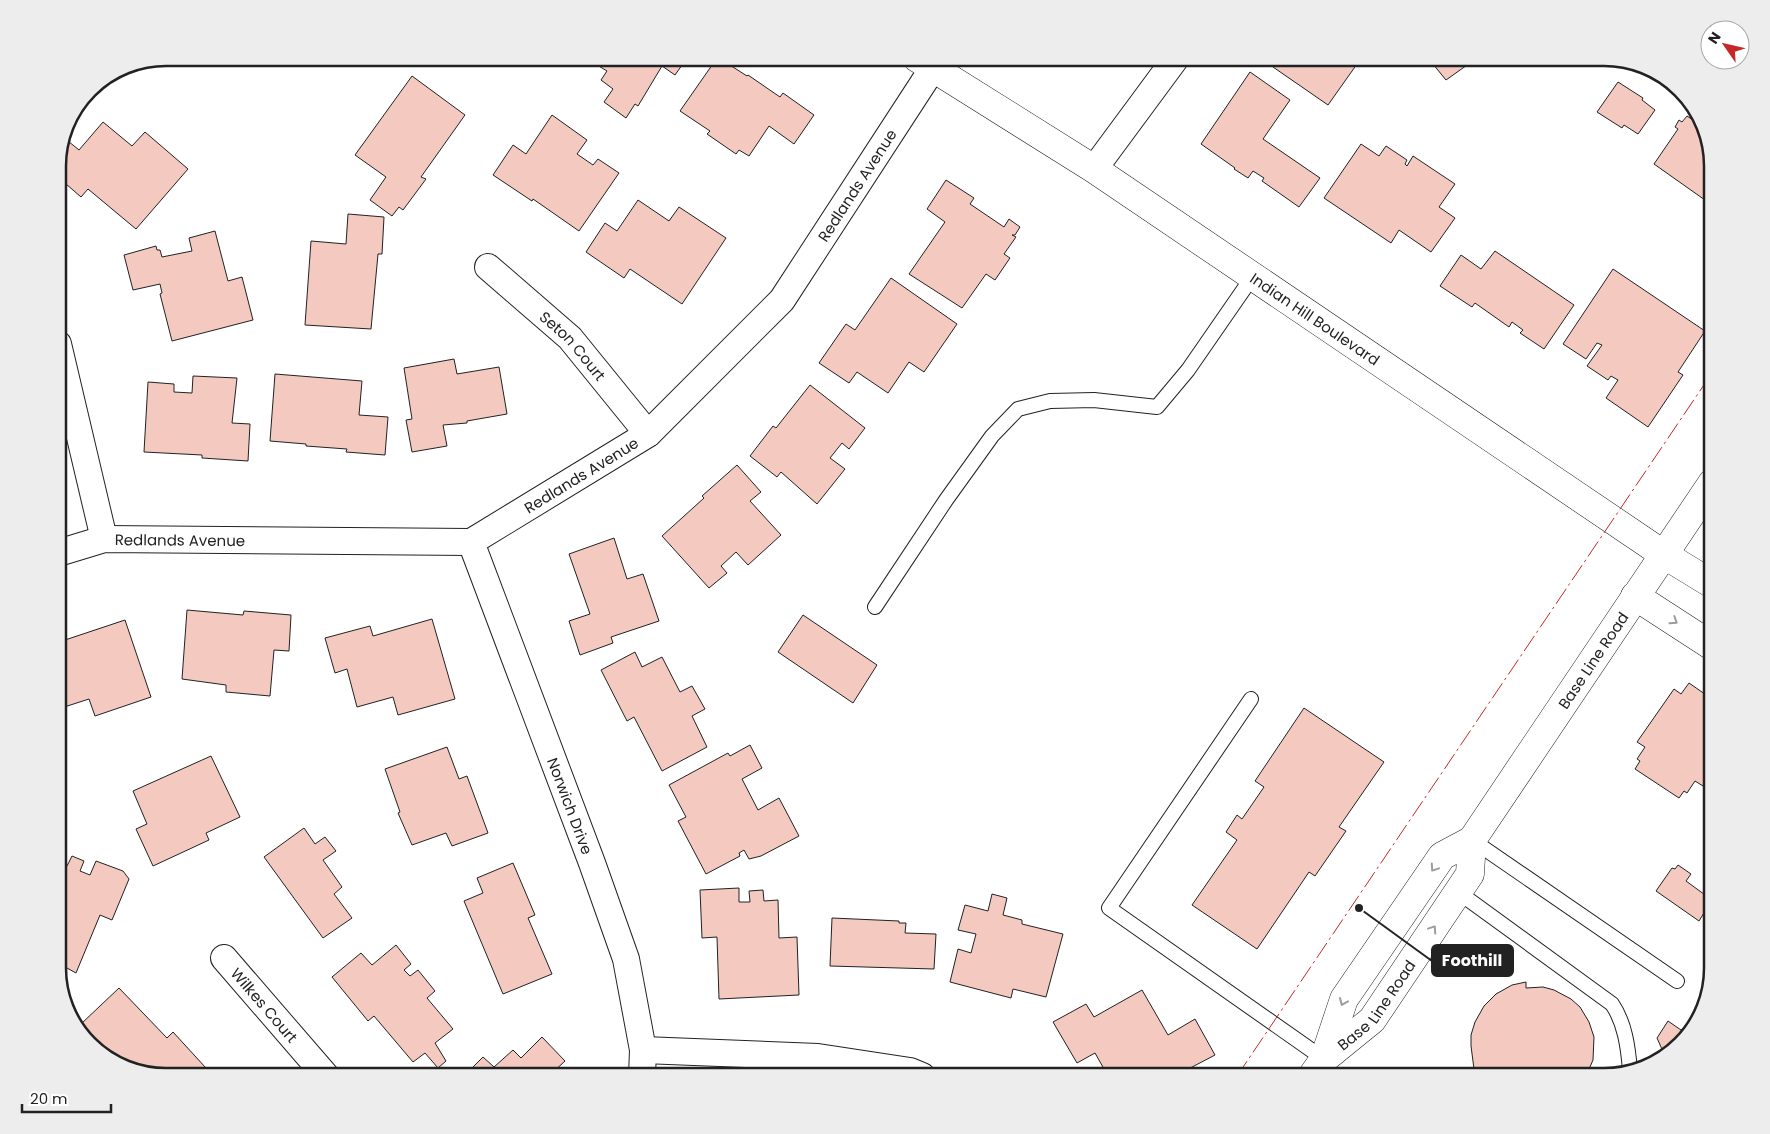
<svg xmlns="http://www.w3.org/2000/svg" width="1770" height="1134" font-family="Poppins,sans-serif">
  <rect width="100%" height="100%" fill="#fff"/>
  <path fill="#f3c9c0" stroke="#222" d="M582,58h105l-12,17 -13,-9 -24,40 -3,-2 -9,14 -22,-16 9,-13 -12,-9 6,-9 -15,-9 -1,1z
    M717,58h2l28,18 1,-1 32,22 3,-4 31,22 -20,29 -25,-18 -20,30 -10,-6 -3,4 -29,-20 3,-3 -30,-20z
    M1280,58h89l-12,6 -29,41 -55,-38z
    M1428,58h49l-31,22z
    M1250,72l40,28 -27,39 57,39 -21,29 -37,-26 2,-3 -11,-7 -5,7 -14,-9 1,-1 -34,-24z
    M412,76l53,39 -44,62 5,2 -23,31 -4,-3 -7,9 -22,-16 16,-23 -31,-22z
    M1618,82l25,16 -1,2 13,10 -17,24 -14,-9 -2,3 -25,-16z
    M552,115l35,25 -10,14 16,11 5,-6 21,14 -40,58 -46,-32 -1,2 -39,-26 20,-30 13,9z
    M1687,116l15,10 10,39 -3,4 3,2v34l-58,-41 24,-35 -3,-2 4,-7 3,2z
    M103,122l29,24 13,-14 43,37 -52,60 -48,-40 -7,8 -23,-20v-17l2,-9 8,-10 11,9z
    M1361,144l18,12 7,-10 21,14 -2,4 2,2 6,-10 42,28 -16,23 16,11 -24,34 -32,-22 -8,13 -67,-45z
    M946,180l28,18 -4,6 34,23 5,-8 11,8 -5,8h-3l4,2 -12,17 6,4 -15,22 -9,-6 -24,34 -53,-34 36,-52 -18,-13z
    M638,200l31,21 10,-14 47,31 -44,66 -52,-35 -6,9 -38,-26 19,-29 12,8z
    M348,214l36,3 -2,37h-4l-7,75 -66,-4 6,-84 35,3z
    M215,231l13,50 14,-4 11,43 -81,21 -12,-47 2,-1 -2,-9 -27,6 -9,-35 32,-9 1,4h3l2,7 30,-6 -3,-13z
    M1495,251l79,54 -30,44 -24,-16 3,-3 -11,-8 -3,5 -34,-24 -3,4 -32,-21 21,-31 20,14z
    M1613,269l92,62 -27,41 5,3 -35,52 -42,-29 12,-18 -7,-4 -3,4 -21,-14 15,-21 -5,-2 -11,16 -23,-15z
    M891,278l66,46 -33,48 -15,-10 -21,31 -31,-21 -8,11 -30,-20 27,-39 9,6z
    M454,359l3,15 42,-7 8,47 -40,7v2l-24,2 4,21 -35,6 -6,-32 6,-1 -8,-51z
    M275,374l87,7 -3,34 29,2 -3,38 -39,-3 1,-3 -41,-3v-2l-36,-3z
    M193,376l44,2 -5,45 18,1 -2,37 -46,-3v-3l-58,-3 4,-70 26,2v8l18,1z
    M810,385l55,43 -16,21 -7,-6 -12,15 15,11 -28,35 -36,-32 -4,5 -27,-21 23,-30 3,2z
    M737,465l24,27 -11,9 31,34 -33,30 -12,-13 -15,14 6,7 -18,15 -47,-52 42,-38 -2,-2z
    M614,538l13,41 16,-5 16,47 -48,16 2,6 -33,12 -11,-34 21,-7 -21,-60z
    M187,610l56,5 1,-4 47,4 -2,36 -15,-1 -4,46 -44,-4v-7l-44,-6z
    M803,615l74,50 -24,38 -75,-51z
    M432,619l23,80 -57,16 -5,-18 -36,10 -10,-38 -12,4 -10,-35 45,-12 3,10z
    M125,620l26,77 -56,19 -6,-17 -31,10v-77l4,-1 3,9z
    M635,652l7,15 20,-10 18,35 12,-6 13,23 -13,7 15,31 -45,24 -28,-54 -7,4 -26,-51z
    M1689,683l23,16v73l-9,14 -8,-5 -8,12 -3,-2 -5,7 -44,-29 5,-8 -3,-2 8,-12 -8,-5 37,-53 7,5z
    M1304,708l80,54 -45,65 7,4 -31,45 -6,-4 -52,77 -65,-44 45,-65 -11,-8 11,-17 5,4 22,-32 -9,-6z
    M750,745l12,23 -20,11 16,31 21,-12 20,38 -38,20 -12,3 -5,-9 -5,3 1,3 -34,18 -28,-53 8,-4 -17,-32 59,-32 2,3z
    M447,747l12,32 8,-3 21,57 -36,13 -6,-13 -34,12 -14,-32 2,-1 -15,-43z
    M211,756l29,61 -34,16 3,7 -56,26 -17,-37 11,-5 -14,-33z
    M304,828l11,16 10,-7 11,14 -13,9 19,27 -8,7 18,24 -29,20 -59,-81z
    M72,856l12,5 -4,10 10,4 6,-14 27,10 6,8 -17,41 -12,-5 -24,58 -18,-10v-100l9,3z
    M513,863l22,52 -7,3 24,56 -49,20 -39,-93 19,-8 -6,-15z
    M1678,865l13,9 -5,7 26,19 -13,21 -43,-30 16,-23 3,1z
    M739,888v14h11l-1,-11 14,-1 1,11 14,-1 1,38 18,-1 2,58 -80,4 -2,-62 -15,1 -2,-48z
    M992,894l15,4 -4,17 19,5v4l41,10 -17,63 -33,-8 -2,9 -61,-16 8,-33 13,4 5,-19 -18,-4 7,-25 23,6z
    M832,918l67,3v2h7l-1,10 31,1 -2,35 -104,-3z
    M396,945l15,19 -7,6 6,6 8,-6 17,21 -8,7 26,31 -18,14 11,18 -8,7 -13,-15 -12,9 -39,-46 -6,5 -36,-44 29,-24 11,12z
    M1526,982v6l17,-1 11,3 17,9 9,8 9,15 5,15 -1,23 -7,16h-115l-3,-5 6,-2 -3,-23v-11l4,-13 9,-16 12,-12 16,-9z
    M119,988l48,50 6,-6 33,36 -3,3 5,5h-42l-60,-18 -3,-3 3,-4 -25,-27z
    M1142,990l26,45 27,-16 20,36 -40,21h-67l-13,-23 -18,10 -24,-41 33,-18 8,13z
    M1668,1021l13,9 13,-2 -29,28 -8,-18z
    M542,1037l23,24 -16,15h-80l-3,-2 17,-17 11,10 19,-17 8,8z"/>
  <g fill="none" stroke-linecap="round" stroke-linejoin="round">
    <g stroke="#222" stroke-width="16">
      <path id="lane" d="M875,607l71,-107 46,-64 26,-27 32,-8 44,-1 63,7 31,-37 65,-94
        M1251,699l-142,209 215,151
        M1472,840l205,141
        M1458,892l154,112c13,19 16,43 18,66"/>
    </g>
    <g stroke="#222" stroke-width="28">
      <g id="street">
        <path d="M1094,169l82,-111"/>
        <path id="s1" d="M488,267l82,71 78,96"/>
        <path d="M58,344l46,195"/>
        <path id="s2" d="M471,542l121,321 34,96 17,91 -1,26"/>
        <path id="s3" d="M58,553l46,-14 367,3 177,-108 134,-134 151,-232"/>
        <path id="s4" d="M224,958l102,118"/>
        <path d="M643,1050l175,7 92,14 12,5"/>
      </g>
    </g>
    <g stroke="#222" stroke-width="29">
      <g id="secondary">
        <path id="s5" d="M917,58l177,111 569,385"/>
      </g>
    </g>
    <g stroke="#222" stroke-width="29">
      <g id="primary">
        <path d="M1663,554l49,30"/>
        <path d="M1635,596l77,50"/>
        <path id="s6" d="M1324,1059l48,-39 98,-146 2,-34"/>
        <path id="s7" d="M1312,1076l12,-17 20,-60 98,-143 30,-16 240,-357"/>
      </g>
    </g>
    <use href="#lane" stroke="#fff" stroke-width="14"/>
    <use href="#street" stroke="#fff" stroke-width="26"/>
    <use href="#secondary" stroke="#fff" stroke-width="28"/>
    <use href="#primary" stroke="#fff" stroke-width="28"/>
    <path stroke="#c62828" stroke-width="1" stroke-dasharray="18 4 2.5 4" stroke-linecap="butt" d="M1237,1076l475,-703"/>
  </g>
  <defs><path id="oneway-chevron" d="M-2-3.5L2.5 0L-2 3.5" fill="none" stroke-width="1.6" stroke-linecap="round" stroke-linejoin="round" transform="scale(1.25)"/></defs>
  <g stroke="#9c9c9c">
    <use href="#oneway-chevron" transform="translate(1674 621) rotate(33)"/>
    <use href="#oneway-chevron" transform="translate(1434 868) rotate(124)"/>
    <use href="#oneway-chevron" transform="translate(1433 929) rotate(-56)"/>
    <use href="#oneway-chevron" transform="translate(1343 1002) rotate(113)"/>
  </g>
  <g text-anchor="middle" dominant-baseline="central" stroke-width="4" stroke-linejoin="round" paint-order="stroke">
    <g font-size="15" fill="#222" stroke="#fff">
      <text stroke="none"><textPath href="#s3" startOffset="949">Redlands Avenue</textPath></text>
      <text stroke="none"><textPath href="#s5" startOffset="476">Indian Hill Boulevard</textPath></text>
      <text stroke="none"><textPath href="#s1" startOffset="116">Seton Court</textPath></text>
      <text stroke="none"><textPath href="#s3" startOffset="544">Redlands Avenue</textPath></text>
      <text stroke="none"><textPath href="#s3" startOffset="124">Redlands Avenue</textPath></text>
      <text stroke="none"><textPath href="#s7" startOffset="508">Base Line Road</textPath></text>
      <text stroke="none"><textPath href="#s2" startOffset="282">Norwich Drive</textPath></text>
      <text stroke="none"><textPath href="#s6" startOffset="76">Base Line Road</textPath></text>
      <text stroke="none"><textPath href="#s4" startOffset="62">Wilkes Court</textPath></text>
    </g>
  </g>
  <path d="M0 0H1770V1134H0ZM166 66H1604A100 100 0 0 1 1704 166V968A100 100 0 0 1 1604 1068H166A100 100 0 0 1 66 968V166A100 100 0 0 1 166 66Z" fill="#ededed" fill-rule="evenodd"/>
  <path fill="none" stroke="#222" stroke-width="2.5" d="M166 66H1604A100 100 0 0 1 1704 166V968A100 100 0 0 1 1604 1068H166A100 100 0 0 1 66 968V166A100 100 0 0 1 166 66Z"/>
  <path fill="none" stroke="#222" stroke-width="2" d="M1359 908L1432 961"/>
  <circle fill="#222" stroke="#fff" stroke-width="2" cx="1359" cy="908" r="5"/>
  <rect fill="#222" stroke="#222" stroke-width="2" x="1432" y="945" width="81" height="31" rx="5"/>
  <g font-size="16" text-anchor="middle" font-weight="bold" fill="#fff">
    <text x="1472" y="966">Foothill</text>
  </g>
  <g transform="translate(1725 45) rotate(304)"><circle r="24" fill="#ffffff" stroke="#a7a7a7"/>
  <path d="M0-4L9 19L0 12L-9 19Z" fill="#c62828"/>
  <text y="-8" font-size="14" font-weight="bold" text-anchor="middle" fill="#222222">N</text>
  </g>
  <path d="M22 1104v8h89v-8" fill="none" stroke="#222222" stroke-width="2.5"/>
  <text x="30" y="1104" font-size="15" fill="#222222" stroke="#ffffff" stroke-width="4" paint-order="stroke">20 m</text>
</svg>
